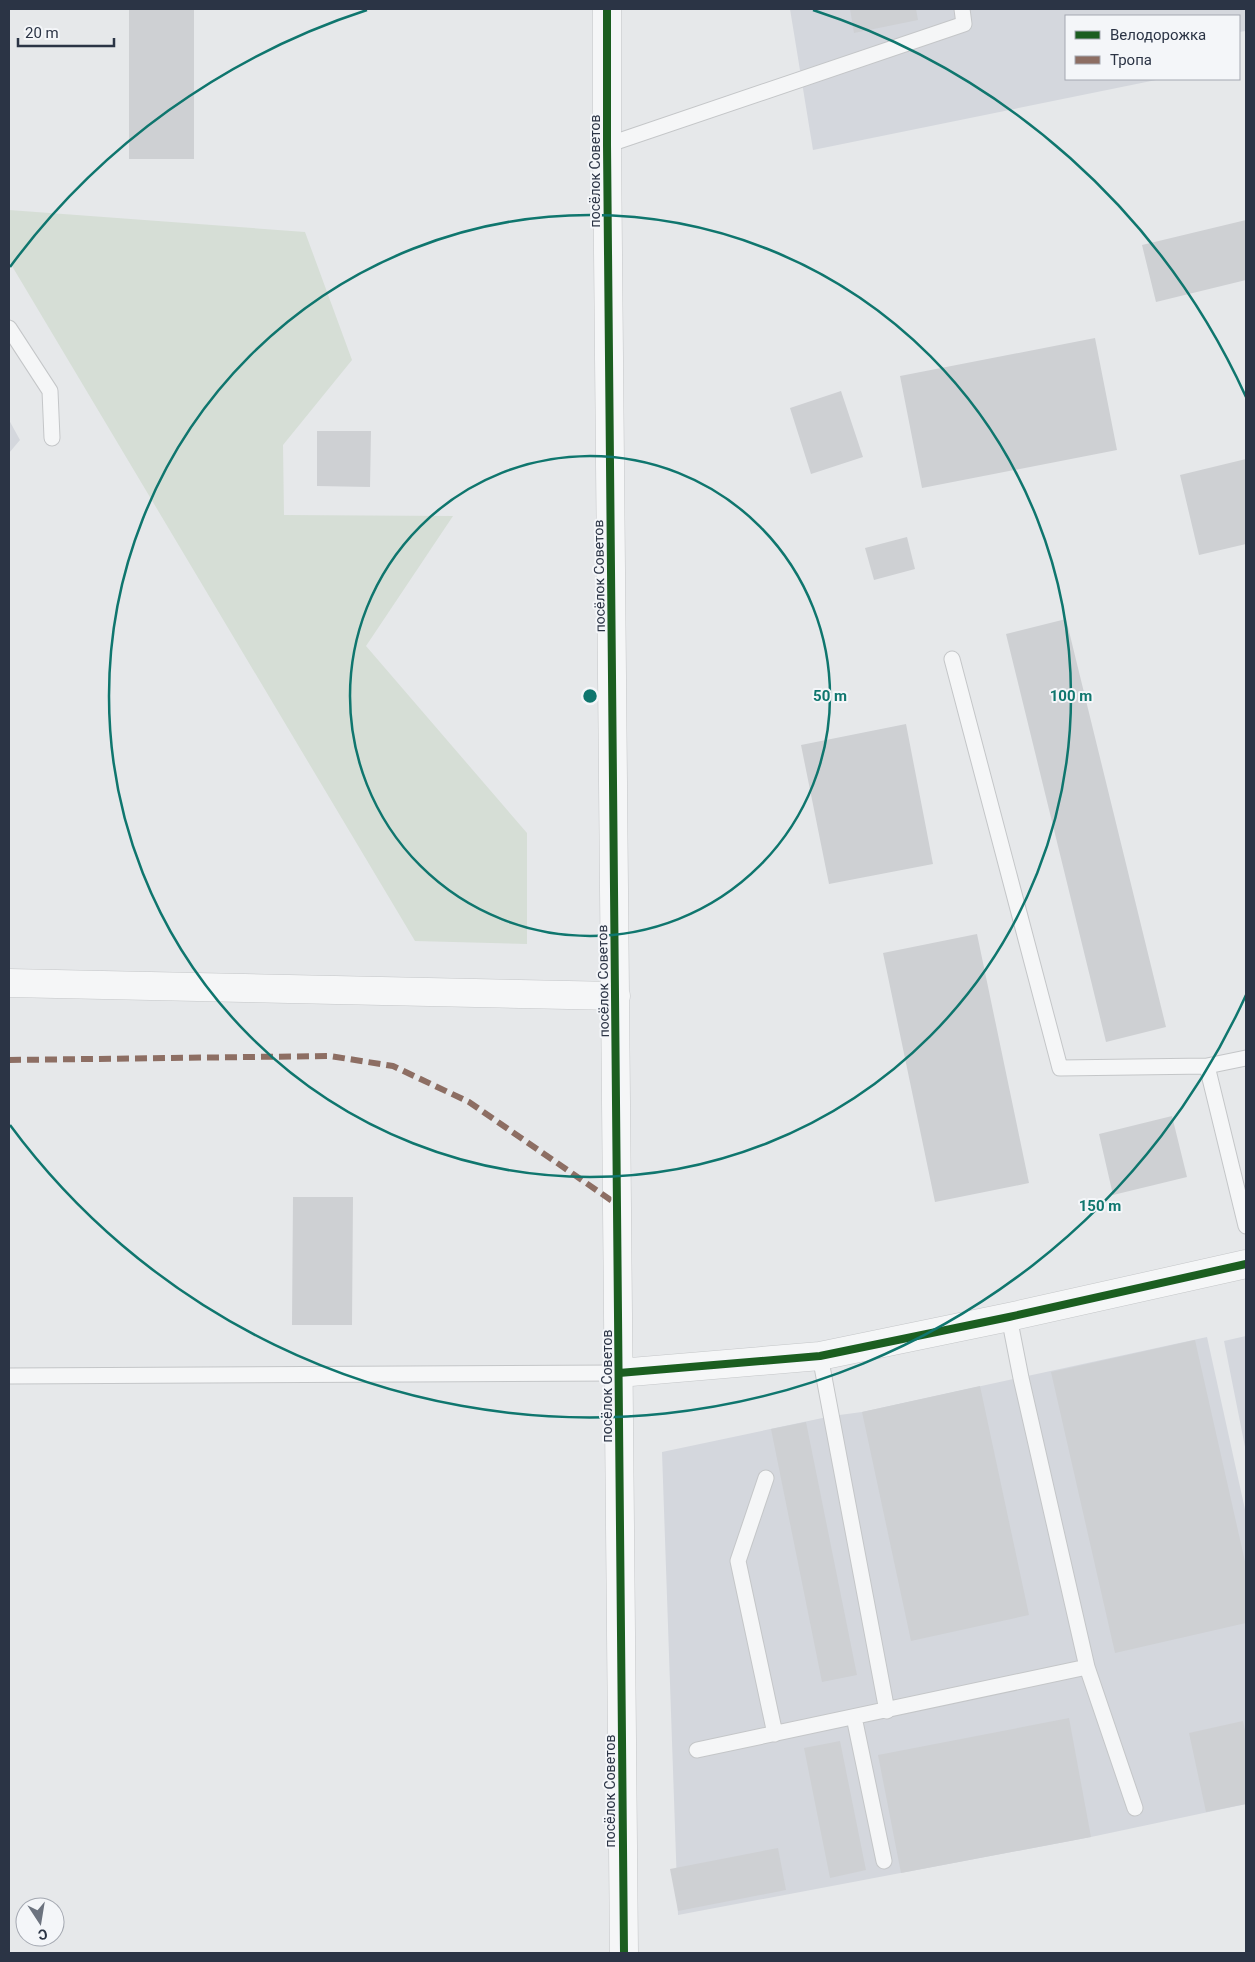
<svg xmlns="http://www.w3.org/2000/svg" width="1255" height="1962" font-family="Roboto,sans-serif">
  <rect width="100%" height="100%" fill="#e6e8ea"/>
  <path fill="#d4d7dd" d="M790,9h456v22l-7,1v-16h-173v63h95l-348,71z
    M9,420l11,20 -11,13z
    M1246,1336v116l-22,-111z
    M1207,1337l39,177v290l-155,33 -413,78 -16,-463 170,-36 30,-4z"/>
  <path fill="#d6ded6" d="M9,210l296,22 47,128 -69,85 1,70 169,1 -87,130 161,187v111l-112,-3 -406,-680z"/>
  <path fill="#ced0d3" d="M129,9h65v150h-65z
    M850,9h66l2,11 -64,13z
    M1246,220v60l-90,22 -14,-57z
    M1095,338l22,112 -195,38 -22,-112z
    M841,391l22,66 -52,17 -21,-66z
    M317,431h54l-1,56 -53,-1z
    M1246,459v85l-47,11 -19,-80z
    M907,537l8,32 -41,11 -9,-32z
    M1066,619l100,408 -60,15 -100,-408z
    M906,724l27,140 -104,20 -28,-139z
    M977,934l52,249 -94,19 -52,-249z
    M1172,1116l15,61 -74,18 -14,-61z
    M293,1197h60l-1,128h-60z
    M1195,1340l51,226v57l-131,30 -64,-281z
    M980,1386l49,229 -118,26 -49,-229z
    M806,1422l51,253 -35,7 -51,-253z
    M1069,1718l22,119 -190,36 -23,-118z
    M1243,1721l3,14v69l-40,8 -17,-79z
    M840,1741l26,129 -36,8 -26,-130z
    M778,1848l8,42 -108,21 -8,-42z"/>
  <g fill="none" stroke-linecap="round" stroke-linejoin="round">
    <g stroke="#c4c6c8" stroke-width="17">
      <path id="lane" d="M607,145l357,-121 -2,-15
        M9,328l41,63 2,47
        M952,659l108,409 147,-2
        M1246,1058l-39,8 39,160
        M1009,1317l12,61 66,289 48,141
        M820,1356l67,355
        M9,1376l610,-3
        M766,1478l-28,83 37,173
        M854,1717l30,144
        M697,1750l390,-83"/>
    </g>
    <g stroke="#c4c6c8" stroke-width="29">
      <path id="street" d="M607,9v136l17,1808
        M9,983l607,13
        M619,1373l201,-17 189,-39 237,-53"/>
    </g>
    <use href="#lane" stroke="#f5f6f7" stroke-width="15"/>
    <use href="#street" stroke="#f5f6f7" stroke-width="28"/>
    <path stroke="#8d6e63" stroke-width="6" stroke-dasharray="12 6" stroke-linecap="butt" d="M9,1060l321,-4 63,10 76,36 149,103"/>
    <g stroke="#f4f6f9" stroke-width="11">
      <path id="cycleway" d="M607,9v136l17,1808
        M619,1373l201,-17 189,-39 237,-53"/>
    </g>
    <use href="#cycleway" stroke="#1b5e20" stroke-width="8"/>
  </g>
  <g fill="none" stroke="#0f766e" stroke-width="2.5">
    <circle cx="590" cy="696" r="240"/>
    <circle cx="590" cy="696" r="481"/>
    <path d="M1246 995A721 721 0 0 1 10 1125M10 267A721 721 0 0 1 367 10M813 10A721 721 0 0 1 1246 397"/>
  </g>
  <g text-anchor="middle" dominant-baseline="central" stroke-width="4" stroke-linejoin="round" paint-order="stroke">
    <g font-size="14" fill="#2b3445" stroke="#f4f6f9">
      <text transform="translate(595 171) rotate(-90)">посёлок Советов</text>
      <text transform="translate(599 576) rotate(-91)">посёлок Советов</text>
      <text transform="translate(603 981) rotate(-91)">посёлок Советов</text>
      <text transform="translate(607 1386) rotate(-90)">посёлок Советов</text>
      <text transform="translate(610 1791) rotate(-90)">посёлок Советов</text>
    </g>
  </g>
  <circle cx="590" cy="696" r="8" fill="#0f766e" stroke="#f4f6f9" stroke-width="2.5"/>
  <g font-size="15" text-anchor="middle" font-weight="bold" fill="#0f766e" stroke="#f4f6f9" stroke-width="4" stroke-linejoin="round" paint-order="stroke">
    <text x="830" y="701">50 m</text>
    <text x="1071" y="701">100 m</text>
    <text x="1100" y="1211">150 m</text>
  </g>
  <rect width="1255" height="1962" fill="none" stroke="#2b3445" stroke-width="20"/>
  <rect x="1065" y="15" width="175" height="65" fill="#f4f6f9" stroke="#a4a8b1"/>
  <rect x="1075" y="31" width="25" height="8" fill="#1b5e20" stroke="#a4a8b1"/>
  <text x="1110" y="40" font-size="15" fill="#2b3445">Велодорожка</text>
  <rect x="1075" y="56" width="25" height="8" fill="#8d6e63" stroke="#a4a8b1"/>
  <text x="1110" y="65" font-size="15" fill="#2b3445">Тропа</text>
  <g transform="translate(40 1922) rotate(168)"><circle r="24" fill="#f4f6f9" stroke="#a4a8b1"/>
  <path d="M0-4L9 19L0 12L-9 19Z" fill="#6c737f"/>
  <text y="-8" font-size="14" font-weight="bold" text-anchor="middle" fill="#2b3445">С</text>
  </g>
  <path d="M18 38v8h96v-8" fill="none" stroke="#2b3445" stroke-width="2.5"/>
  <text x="25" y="38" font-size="15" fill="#2b3445" stroke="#f4f6f9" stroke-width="4" paint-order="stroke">20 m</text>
</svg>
